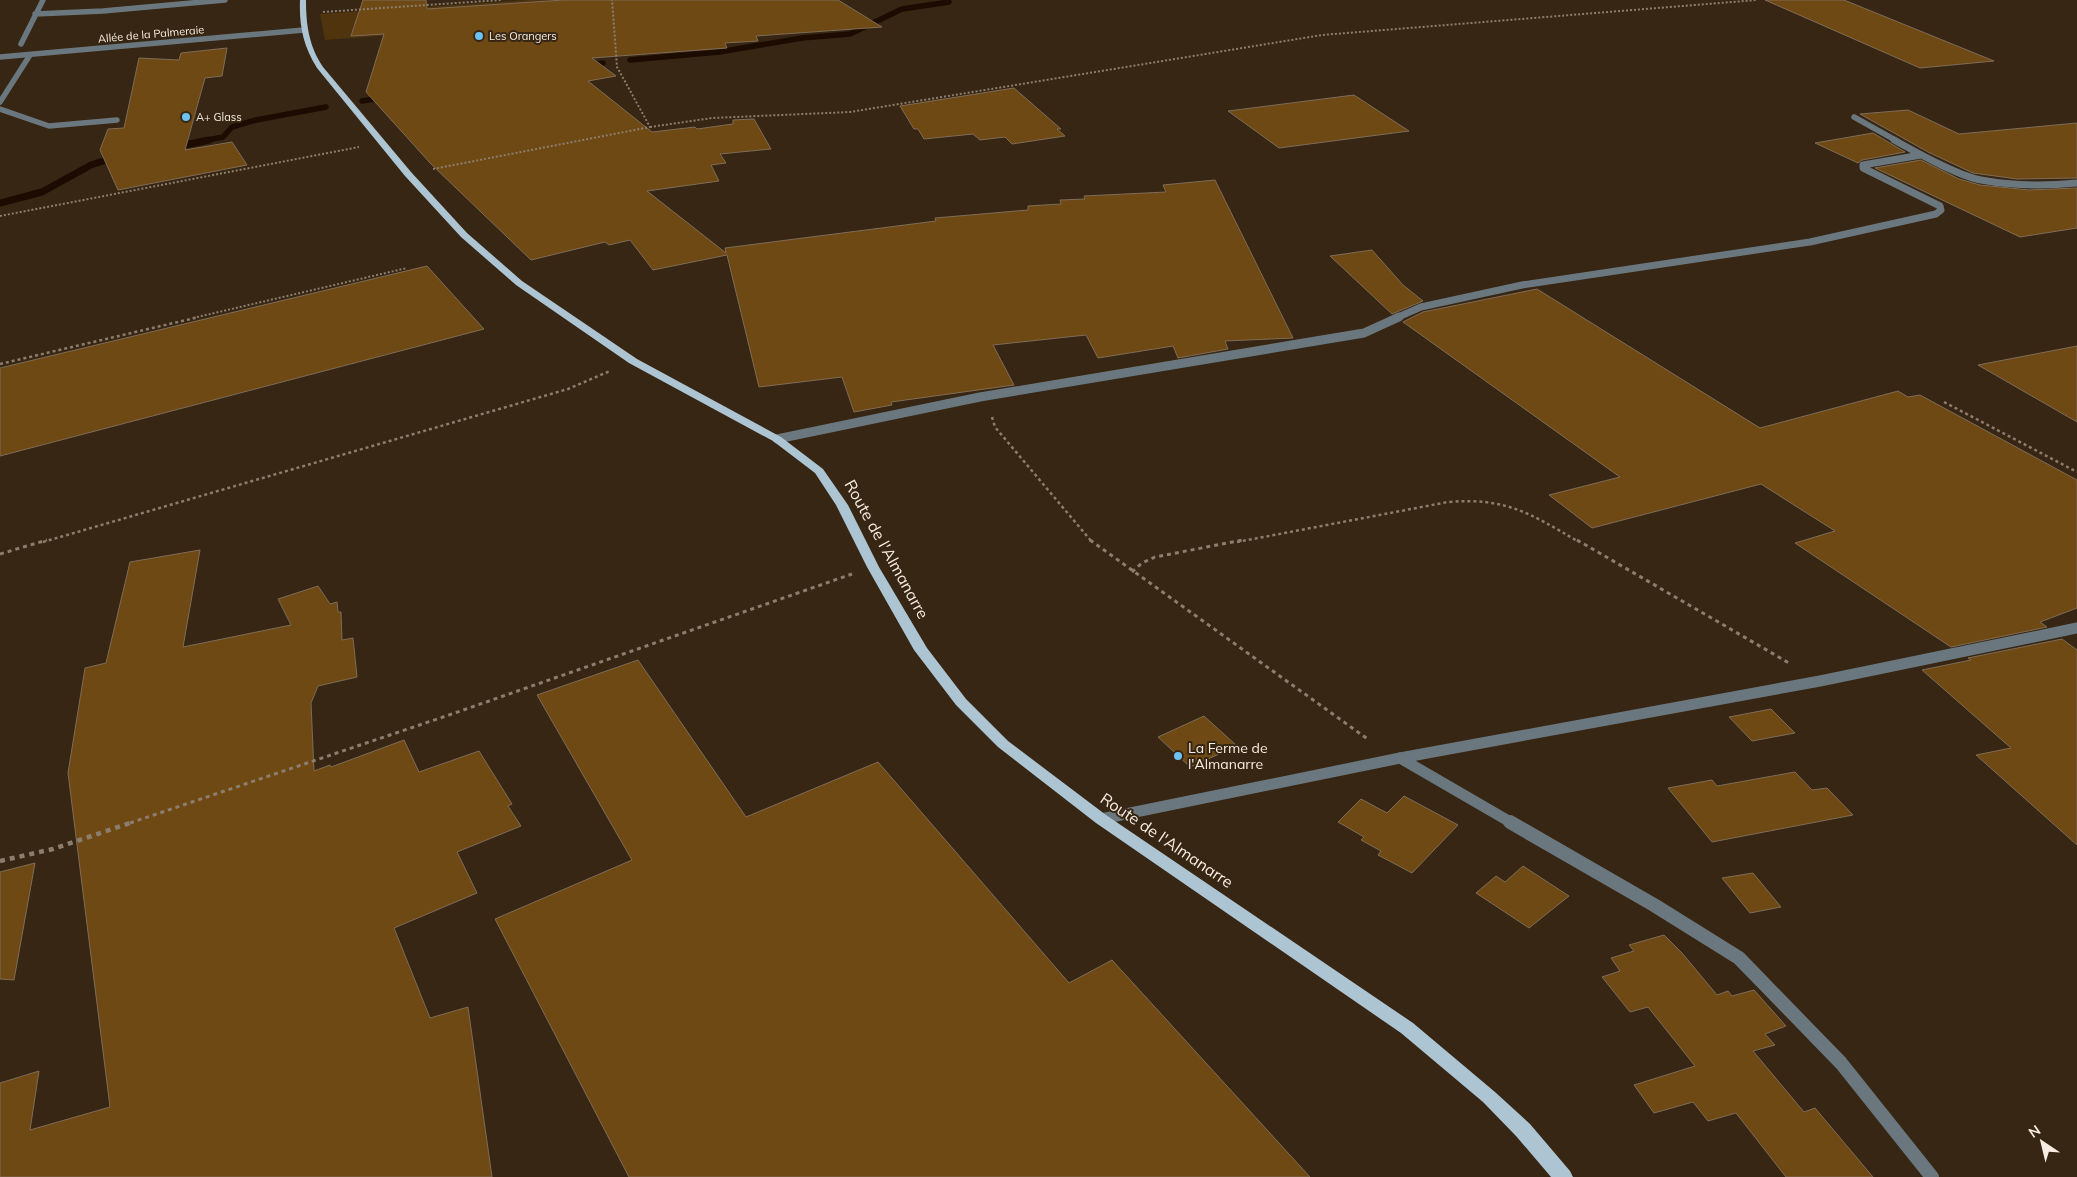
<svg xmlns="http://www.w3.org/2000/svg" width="2077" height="1177" font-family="Mulish,sans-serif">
  <rect width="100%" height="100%" fill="#362613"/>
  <path fill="#50340e" d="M528,0h36l-205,14 -7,22 91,-7 1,2 -119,9 -5,-26z"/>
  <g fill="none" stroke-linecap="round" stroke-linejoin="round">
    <path stroke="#1b0b00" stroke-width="5.5" d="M630,60l89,-8 83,-14 48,-4 52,-25 47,-7 -1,-2
      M585,65l18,-2
      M362,101l24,-4
      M203,141l20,-4 9,-10 24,-7 70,-13"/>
    <path stroke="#1b0b00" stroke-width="7" d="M175,147l34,-7
      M0,203l42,-11 49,-27 25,-8"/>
  </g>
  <path fill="#6f4914" stroke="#7f6c57" d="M363,0h63l1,9 137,-9h274l44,27 -126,9 2,5 -33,2 2,5 -135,10 24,18 -28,5 64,51 43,-5 2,2 36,-5v-4l21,-1 17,30 -51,5 6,9 -15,2 8,16 -72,10 79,62 -1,-5 211,-27 -1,-3 93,-8v-4l33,-2 -1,-4 25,-1 -1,-3 82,-4 -3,-7 52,-5 78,158 -68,3 3,8 -50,9 -5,-12 -75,12 -12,-23 -93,10 21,40 -123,17 1,3 -38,7 -12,-35 -83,10 -32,-132 -74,15 -23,-30 -21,5 -4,-3 -74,18 -100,-96 -65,-72 18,-58 -33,2z
    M1765,0h79l150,61 -74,7z
    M227,48l-5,28 -17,2 -20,72 47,-8 15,23 -129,25 -18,-40 8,-21 16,-1 15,-70 40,2 2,-7z
    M1014,88l47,41h-4l8,7 -53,8 -7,-7 -25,3 -7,-6 -49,5 -6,-10h-4l-14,-23z
    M1354,95l55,36 -130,17 -51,-37z
    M1908,110l51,24 118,-11v55l-60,1 -44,-6 -45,-21 -68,-38z
    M1873,133l32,19 -43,8 -4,3 -43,-20z
    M1921,160l38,19 21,6 49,5 48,-2v40l-57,9 -145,-69z
    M1372,250l31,35 20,16 -31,13 -62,-58z
    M427,266l57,63 -484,127v-88z
    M1537,289l223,139 138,-37 10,6 12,-2 157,85v128l-37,14 7,5 -96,20 -156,-104 40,-12 -74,-47 -169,44 -43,-33 71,-18 -217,-155 20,-10z
    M2077,346v76l-99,-57z
    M200,550l-17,97 108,-22 -13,-26 40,-13 12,18 7,-2 1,10h3l1,28 11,-2 4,39 -39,9 -7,17 3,68 16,-6 1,2 73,-27 15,32 60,-21 33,53 -4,2 13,20 -64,26 20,41 -83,35 36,90 38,-11 24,170h-492v-94l39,-12 -9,59 80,-23 -42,-334 17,-105 21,-5 24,-101z
    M2062,639l15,11v195l-101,-90 35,-7 -89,-78 49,-10 -3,-2z
    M638,660l108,157 132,-55 191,221 43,-23 198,217h-681l-134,-258 137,-59 -95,-165z
    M1771,709l24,24 -43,8 -23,-24z
    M1204,716l33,30 -47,21 -32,-30z
    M1795,772l17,18 15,-2 26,27 -141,27 -44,-54 44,-8 5,6z
    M1404,796l54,29 -46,48 -34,-18 3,-4 -20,-11 3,-3 -26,-15 23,-23 26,14z
    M35,863l-21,117 -14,-1v-107z
    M1523,866l46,30 -40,32 -53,-35 20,-17 9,6z
    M1753,873l28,34 -31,6 -28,-35z
    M1664,935l18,18 35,42 11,-4 4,5 22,-6 32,36 -21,8 10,11 -22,6 51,61 11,-4 58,69h-87l-50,-64 -28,8 -15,-19 -39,11 -20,-28 61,-19 -47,-59 -18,5 -28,-35 18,-6 -9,-13 23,-7 -5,-6z"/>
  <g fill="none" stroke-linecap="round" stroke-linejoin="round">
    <path stroke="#8c7e6e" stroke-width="2" stroke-dasharray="2 2" stroke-linecap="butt" d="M323,12l178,-12
      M650,127l62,-9 138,-6 472,-77 435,-35
      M433,169l217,-42 -33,-60 -5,-67
      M0,216l359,-69
      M193,318l214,-50"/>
    <path stroke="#8c7e6e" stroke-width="2.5" stroke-dasharray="3 3" stroke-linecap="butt" d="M0,364l199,-47
      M1944,402l133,70
      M992,417l3,10 97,115
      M43,542l525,-153 42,-18
      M1237,542l211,-40c58,-5 83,12 131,40"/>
    <path stroke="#8c7e6e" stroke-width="3" stroke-dasharray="4 4" stroke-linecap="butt" d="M1090,540l279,200
      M1577,540l212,123
      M0,554l47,-14
      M1132,572l10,-9 13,-6 88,-17
      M130,823l319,-108 403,-141"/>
    <path stroke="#8c7e6e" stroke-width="4.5" stroke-dasharray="5 5" stroke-linecap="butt" d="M0,861l53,-12 80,-27"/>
    <path stroke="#6b777e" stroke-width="5.5" d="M35,14l68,-3 122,-11
      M21,44l22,-44
      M0,102l30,-47
      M0,109l49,17 68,-6
      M1854,117l43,24"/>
    <path stroke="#6b777e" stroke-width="7" d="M1894,140c22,12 64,36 87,40 32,6 64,6 96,3
      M1396,318l25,-11 101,-22 288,-43 126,-28 5,-4 -1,-4 -77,-38v-3l58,-10"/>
    <path stroke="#6b777e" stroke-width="9" d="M777,439l203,-42 384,-64 35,-16"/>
    <path stroke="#6b777e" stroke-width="11" d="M1400,758l420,-77 257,-53"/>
    <path stroke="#6b777e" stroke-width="5.5" d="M0,57l304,-27"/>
    <path stroke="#6b777e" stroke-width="11" d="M1101,819l299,-61 112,65"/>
    <path stroke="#6b777e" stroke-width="14" d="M1510,822l144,83 85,53 102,105 91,114"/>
    <path fill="#adc4d3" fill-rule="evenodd" d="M300,0h6c0,25 3,46 17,67l88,105 56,61 55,48 115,78 144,78 42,32 25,36 31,62 48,81 39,51 42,42 98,74 307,208 82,69 35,32 40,47 3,6h-22l-35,-41 -33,-34 -82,-69 -305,-210 -98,-76 -42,-42 -42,-55 -47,-83 -31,-62 -21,-32 -42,-32 -144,-78 -113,-78 -55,-48 -56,-61 -88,-108c-14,-22 -18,-43 -17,-68z"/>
  </g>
  <g fill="#6dc2f3" stroke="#362613" stroke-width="2">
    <circle cx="479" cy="36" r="5"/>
    <circle cx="186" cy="117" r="5"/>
    <circle cx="1178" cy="756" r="5"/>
  </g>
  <g text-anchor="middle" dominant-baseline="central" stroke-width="4" stroke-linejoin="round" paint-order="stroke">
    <g font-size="11" fill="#f8ede1" stroke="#362613">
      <text transform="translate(151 34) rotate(-5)">Allée de la Palmeraie</text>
    </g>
    <g font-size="11" fill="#f8ede1" stroke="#362613" text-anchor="start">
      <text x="489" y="36">Les Orangers</text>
      <text x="196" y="117">A+ Glass</text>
    </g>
    <g font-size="14" fill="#f8ede1" stroke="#362613" text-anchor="start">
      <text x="1188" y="748">La Ferme de<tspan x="1188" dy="16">l'Almanarre</tspan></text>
    </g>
    <g font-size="16" fill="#f8ede1" stroke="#362613">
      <text transform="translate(887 549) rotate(61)">Route de l'Almanarre</text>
      <text transform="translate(1167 840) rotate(34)">Route de l'Almanarre</text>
    </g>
  </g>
  <g transform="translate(2042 1142) rotate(325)" stroke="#362613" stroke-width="4" paint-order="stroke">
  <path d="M0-4L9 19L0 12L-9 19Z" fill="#f8ede1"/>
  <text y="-8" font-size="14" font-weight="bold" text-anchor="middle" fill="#f8ede1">N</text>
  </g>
</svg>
